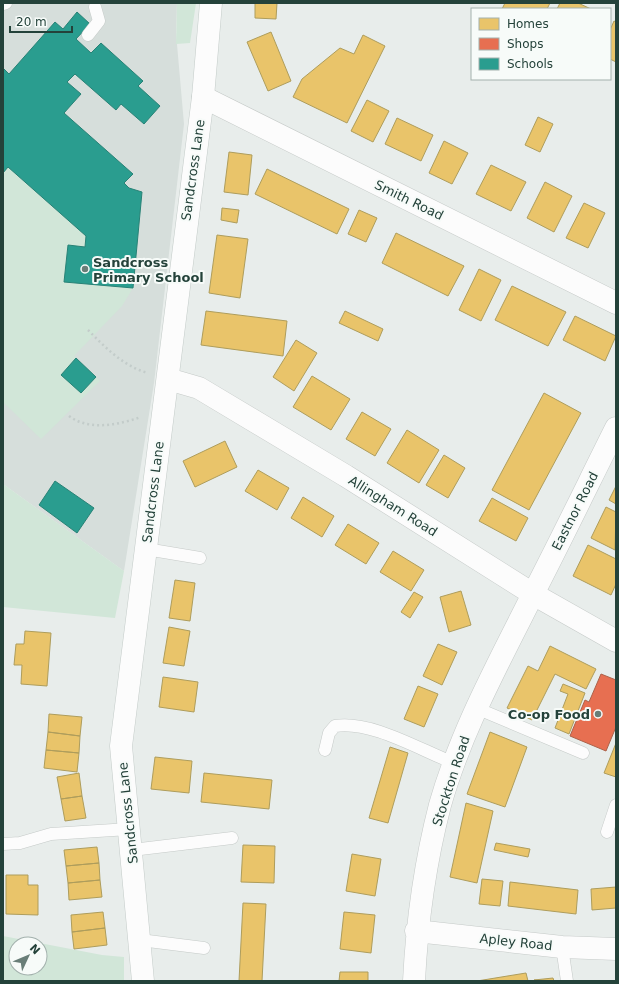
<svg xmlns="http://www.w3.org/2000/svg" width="619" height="984" font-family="'DejaVu Sans',sans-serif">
  <rect width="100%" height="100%" fill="#e8edeb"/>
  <path fill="#d6dedb" d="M3,3h174l-1,30 8,91 -30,259 -30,188 -121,-87z"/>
  <path fill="#d1e6d8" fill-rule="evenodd" d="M177,3h19l-6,40 -14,1z
    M8,167l78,69 -1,11 -17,-2 -4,37 69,6 -11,18 -48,50 26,25 -59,58 -38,-37v-229z
    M3,484l121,87 -9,47 -112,-11z
    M3,936l99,19 22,2v24h-121zM16,944h24v24h-24z"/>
  <path fill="#e9c46a" stroke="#ae9d5c" d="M255,3h22l-1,16 -21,-1z
    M505,3h45l-3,6h-45z
    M560,3h18l13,6h-34z
    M614,21l2,1v40l-6,-3v-29z
    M271,32l20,49 -23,10 -21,-49z
    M363,35l22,11 -38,77 -54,-26 9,-18 38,-31 14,6z
    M367,100l22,11 -16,31 -22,-11z
    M538,117l15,7 -13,28 -15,-7z
    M397,118l36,17 -12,26 -36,-17z
    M444,141l24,12 -16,31 -23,-11z
    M229,152l23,3 -4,40 -24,-3z
    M491,165l35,17 -15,29 -35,-17z
    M267,169l82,40 -12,25 -82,-40z
    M545,182l27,14 -18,36 -27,-14z
    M584,203l21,10 -17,35 -22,-10z
    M222,208l17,2 -2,13 -16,-3z
    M359,210l18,8 -11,24 -18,-8z
    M396,233l68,33 -16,30 -66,-33z
    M217,235l31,4 -8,59 -31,-5z
    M479,269l22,11 -20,41 -22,-11z
    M512,286l54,26 -18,34 -53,-26z
    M206,311l81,10 -4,35 -82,-11z
    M345,311l38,18 -5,12 -39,-18z
    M575,316l41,20 -11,25 -42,-21z
    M296,340l21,13 -23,38 -21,-14z
    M312,376l38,23 -19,31 -38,-23z
    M544,393l37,20 -52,97 -37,-20z
    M362,412l29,17 -16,27 -29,-17z
    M407,430l32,20 -20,33 -32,-20z
    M225,441l12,26 -42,20 -12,-26z
    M444,455l21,13 -17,30 -22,-13z
    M258,470l31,18 -12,22 -32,-19z
    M616,486v18l-7,-4z
    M303,497l31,19 -12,21 -31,-19z
    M492,498l36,20 -12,23 -37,-20z
    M606,507l10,5 -1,38 -24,-12z
    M348,524l31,19 -13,21 -31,-19z
    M588,545l28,14v25l-5,11 -38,-19z
    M393,551l31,19 -13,21 -31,-19z
    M175,580l20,3 -5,38 -21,-3z
    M461,591l10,34 -22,7 -9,-35z
    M414,592l9,5 -13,21 -9,-6z
    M169,627l21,4 -6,35 -21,-3z
    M25,631l26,2 -4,53 -26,-2 1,-19h-8l2,-21h8z
    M438,644l19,8 -15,33 -19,-9z
    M550,646l46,23 -10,20 -31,-15 -23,46 -25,-12 21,-42 10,5z
    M163,677l35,5 -4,30 -35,-5z
    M563,684l22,9 -16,41 -14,-6 13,-34 -8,-3z
    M418,686l20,8 -14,33 -20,-8z
    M49,714l33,3 -2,19 -32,-4z
    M48,732l32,4 -1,17 -33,-3z
    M490,732l37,15 -22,60 -38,-13z
    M616,743v34l-12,-4z
    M390,747l18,6 -20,70 -19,-5z
    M46,750l33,3 -2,19 -33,-4z
    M155,757l37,4 -3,32 -38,-4z
    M79,773l3,23 -21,3 -4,-22z
    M204,773l68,7 -3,29 -68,-7z
    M82,796l4,22 -21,3 -4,-22z
    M466,803l27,8 -16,72 -27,-6z
    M496,843l34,6 -2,8 -34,-7z
    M243,845l32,1 -1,37 -33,-1z
    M97,847l2,16 -33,3 -2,-16z
    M352,854l29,5 -6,37 -29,-5z
    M99,863l1,17 -32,3 -2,-17z
    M6,875h22v10h10v30l-32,-1z
    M482,879l21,2 -3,25 -21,-2z
    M100,880l2,17 -33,3 -1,-17z
    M510,882l68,8 -2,24 -68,-8z
    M616,887v21l-24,2 -1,-21z
    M243,903l23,1 -4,77h-23z
    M103,912l2,16 -33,4 -1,-17z
    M344,912l31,3 -4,38 -31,-4z
    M105,928l2,17 -33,4 -2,-17z
    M340,972h28v9h-29z
    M526,973l2,8h-51z
    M553,978l1,3 -20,-1z"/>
  <path fill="#e76f51" stroke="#ac624a" d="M601,674l15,6v47l-10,24 -36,-15 15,-36 4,2z"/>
  <path fill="#2a9d8f" stroke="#288276" d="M77,12l13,12 -14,15 15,14 10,-10 42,38 -5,5 22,20 -16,18 -23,-20 -5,6 -41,-36 -8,8 14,12 -17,19 69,61 -9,9 5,5 13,4 -9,96 -69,-6 4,-37 17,2 1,-11 -78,-69 -5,6v-105l6,6 46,-52 8,7z
    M76,358l20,19 -15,16 -20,-18z
    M55,481l39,27 -17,25 -38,-28z"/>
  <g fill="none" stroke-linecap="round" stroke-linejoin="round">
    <g stroke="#c5cac8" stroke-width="13">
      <path id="lane" d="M3,4l3,-1
        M88,35l11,-14 -4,-14
        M146,549l54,9
        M476,708l107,45
        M325,750l4,-17 6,-7c36,-6 85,24 119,37
        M607,832l9,-27
        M3,844l17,-1 31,-9 78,-5
        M132,850l100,-12
        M140,940l64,8
        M562,947l5,34"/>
    </g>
    <g stroke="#c5cac8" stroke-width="23">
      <path id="street" d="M203,97l413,206
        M168,379l31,9 147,88 187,118 83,47
        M416,931l146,16 54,2
        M414,981c3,-59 11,-118 26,-176 21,-74 58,-141 92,-209 29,-56 56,-112 84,-168"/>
    </g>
    <g stroke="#c3cbc8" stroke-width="23">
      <path id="secondary" d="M143,981l-22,-235 82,-649 8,-94"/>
    </g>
    <path stroke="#c3ccca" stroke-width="2.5" stroke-dasharray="2 3" stroke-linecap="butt" d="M88,330c18,18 35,36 60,43
      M69,416c20,15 49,9 72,1"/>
    <use href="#lane" stroke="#fcfcfc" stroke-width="12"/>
    <use href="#street" stroke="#fcfcfc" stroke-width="22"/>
    <use href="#secondary" stroke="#fcfcfc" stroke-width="22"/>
  </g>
  <g fill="#697e78" stroke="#f7fbf9" stroke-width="1.5">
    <circle cx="85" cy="269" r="4"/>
    <circle cx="598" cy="714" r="4"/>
  </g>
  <g text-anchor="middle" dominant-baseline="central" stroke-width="4" stroke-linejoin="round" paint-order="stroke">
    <g font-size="13" fill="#24423a" stroke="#f7fbf9">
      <text transform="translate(193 170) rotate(-82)">Sandcross Lane</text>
      <text transform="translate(409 200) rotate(26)">Smith Road</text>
      <text transform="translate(153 492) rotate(-83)">Sandcross Lane</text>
      <text transform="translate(393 506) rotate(32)">Allingham Road</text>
      <text transform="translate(575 511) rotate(-63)">Eastnor Road</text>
      <text transform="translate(451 781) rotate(-72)">Stockton Road</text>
      <text transform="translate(128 813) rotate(-96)">Sandcross Lane</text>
      <text transform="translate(516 942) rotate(6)">Apley Road</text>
    </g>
    <g font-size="13" font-weight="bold" fill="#24423a" stroke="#f7fbf9" text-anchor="start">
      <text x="93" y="262">Sandcross<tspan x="93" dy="15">Primary School</tspan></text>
      <text x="590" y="714" text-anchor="end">Co-op Food</text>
    </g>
  </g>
  <rect width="619" height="984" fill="none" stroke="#24423a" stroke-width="8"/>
  <rect x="471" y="8" width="140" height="72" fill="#f7fbf9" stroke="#a3b1ad"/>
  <rect x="479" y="18" width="20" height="12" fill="#e9c46a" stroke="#a3b1ad"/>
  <text x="507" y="28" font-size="12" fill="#24423a">Homes</text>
  <rect x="479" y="38" width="20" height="12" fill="#e76f51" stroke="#a3b1ad"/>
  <text x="507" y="48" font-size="12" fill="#24423a">Shops</text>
  <rect x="479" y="58" width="20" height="12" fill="#2a9d8f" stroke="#a3b1ad"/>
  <text x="507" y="68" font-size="12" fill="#24423a">Schools</text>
  <g transform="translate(28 956) rotate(46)"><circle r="19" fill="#f7fbf9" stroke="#a3b1ad"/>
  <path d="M0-3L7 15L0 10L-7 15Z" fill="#697e78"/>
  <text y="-6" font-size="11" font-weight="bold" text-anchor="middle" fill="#24423a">N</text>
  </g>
  <path d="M10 26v6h62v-6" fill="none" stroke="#24423a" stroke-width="2"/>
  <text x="16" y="26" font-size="12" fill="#24423a" stroke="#f7fbf9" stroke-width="3" paint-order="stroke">20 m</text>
</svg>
